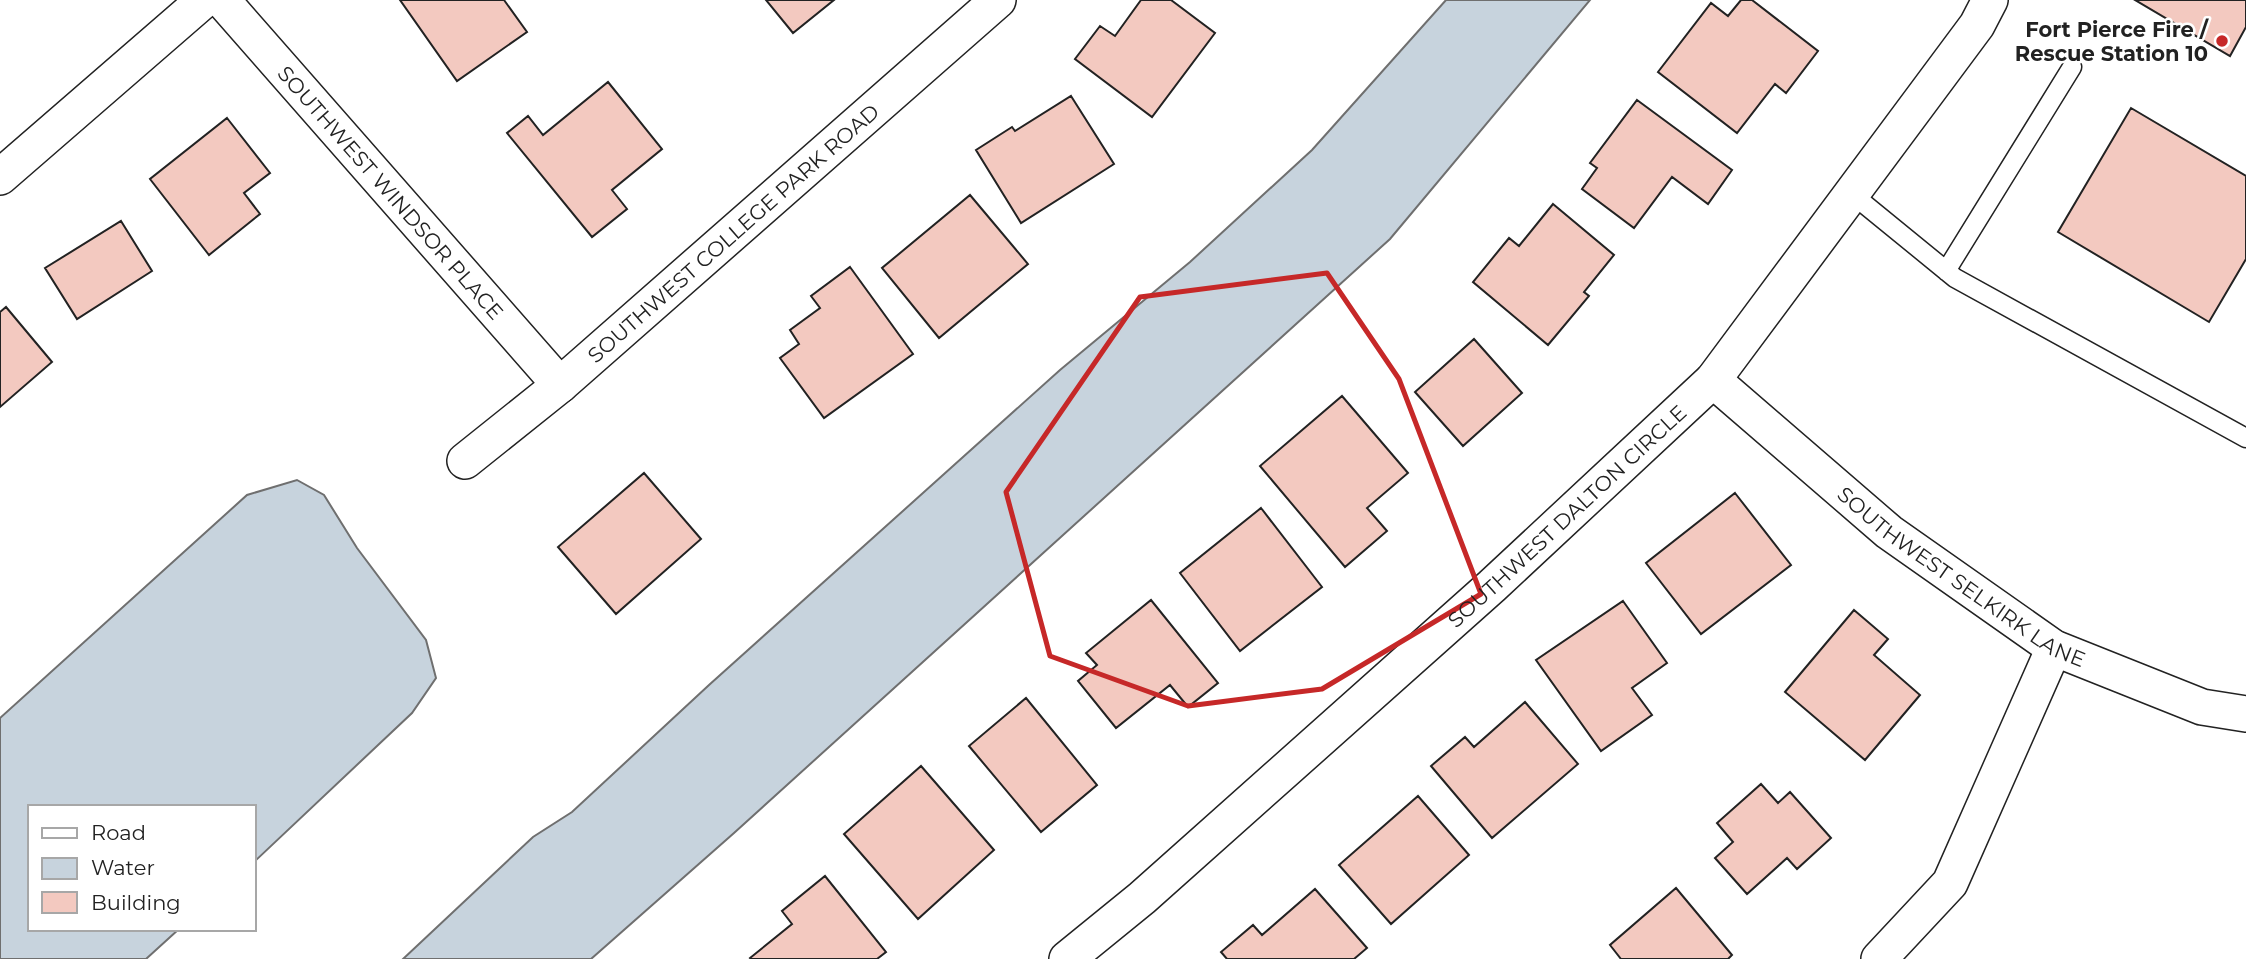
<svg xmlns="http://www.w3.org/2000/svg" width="2246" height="959" font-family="Montserrat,sans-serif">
  <rect width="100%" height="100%" fill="#fff"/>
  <path fill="#c7d3dd" stroke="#6f6f6f" stroke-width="2" d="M1446,0h144l-200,239 -656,594 -143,126h-188l130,-122 39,-25 137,-127 351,-315 130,-108 122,-112z
    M297,480l27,15 33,53 69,92 10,38 -24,35 -158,149v-55h-224v122h149l-33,30h-146v-241l247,-223z"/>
  <path fill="#f3c9c0" stroke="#222" stroke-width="2" d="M400,0h104l23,32 -70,49z
    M766,0h68l-41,33z
    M1141,0h30l44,33 -63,84 -77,-58 25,-33 15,10z
    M1741,0h11l66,51 -32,42 -11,-9 -38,49 -79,-61 53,-69 17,13z
    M2135,0h111v27l-16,29z
    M608,82l54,67 -50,41 15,19 -35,28 -85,-104 21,-17 15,19z
    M1071,96l43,68 -93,59 -45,-73 36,-23 3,4z
    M1637,100l95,70 -24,34 -36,-27 -38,51 -52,-39 15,-21 -7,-5z
    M2131,108l115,68v83l-37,63 -151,-90z
    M227,118l43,55 -26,20 16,21 -51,41 -59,-76z
    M970,195l58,69 -89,74 -57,-70z
    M1553,204l61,51 -30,37 5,4 -41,49 -75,-63 36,-44 10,8z
    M121,221l31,50 -75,48 -32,-51z
    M850,267l63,87 -89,64 -44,-60 19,-14 -9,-14 30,-22 -9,-12z
    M6,307l46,55 -52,45v-95z
    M1474,339l48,54 -59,53 -48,-54z
    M1342,396l66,77 -41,35 20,23 -42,36 -85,-101z
    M644,473l57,66 -85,75 -58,-67z
    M1735,493l56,72 -90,69 -55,-71z
    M1261,508l61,79 -82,64 -60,-78z
    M1151,600l67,83 -30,24 -18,-22 -54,43 -38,-47 19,-16 -11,-12z
    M1623,601l44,62 -35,25 20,27 -51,36 -65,-91z
    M1854,610l34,29 -14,16 46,40 -55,65 -80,-68z
    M1026,698l71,87 -56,47 -72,-86z
    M1525,702l53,62 -86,74 -61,-72 34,-29 9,10z
    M921,766l73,84 -76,69 -74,-85z
    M1761,784l17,19 12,-11 41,46 -34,31 -10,-11 -40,36 -32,-36 18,-16 -16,-19z
    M1418,796l51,59 -78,69 -52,-59z
    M825,876l61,76 -9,7h-126l-1,-1 42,-34 -10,-13z
    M1676,888l56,67 -4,4h-107l-11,-14z
    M1315,889l52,59 -13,11h-127l-6,-7 32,-27 9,10z"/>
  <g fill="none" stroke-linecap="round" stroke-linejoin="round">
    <g stroke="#222" stroke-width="21">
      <path id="service" d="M1852,194l103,84 291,160
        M1946,271l126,-204"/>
    </g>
    <g stroke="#222" stroke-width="38">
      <g id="minor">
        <path id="s1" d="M222,0l338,385"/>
        <path d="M0,177l204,-177"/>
        <path id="s2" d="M1713,380l176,152 165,116 148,59 44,7"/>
        <path id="s3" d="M465,461l95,-76 438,-385"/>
        <path id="s4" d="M1067,959l75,-61 350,-312 221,-206 264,-355 13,-25"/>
        <path d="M1879,959l71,-76 104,-235"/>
      </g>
    </g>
    <use href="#service" stroke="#fff" stroke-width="18"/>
    <use href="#minor" stroke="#fff" stroke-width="35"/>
  </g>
  <path fill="none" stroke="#c62828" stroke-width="5" stroke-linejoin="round" d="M1327,273l72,106 82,215 -159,95 -134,17 -138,-50 -44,-164 134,-195z"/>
  <circle fill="#c62828" stroke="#fff" stroke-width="2.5" cx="2222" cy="41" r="7"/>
  <g text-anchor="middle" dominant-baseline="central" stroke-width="5" stroke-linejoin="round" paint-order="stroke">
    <g font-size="21" font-weight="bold" fill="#222" stroke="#fff" text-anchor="end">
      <text x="2208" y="29">Fort Pierce Fire /<tspan x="2208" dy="24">Rescue Station 10</tspan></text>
    </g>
    <g font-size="21" fill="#222" stroke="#fff">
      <text stroke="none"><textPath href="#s1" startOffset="256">SOUTHWEST WINDSOR PLACE</textPath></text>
      <text stroke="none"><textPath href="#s3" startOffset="352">SOUTHWEST COLLEGE PARK ROAD</textPath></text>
      <text stroke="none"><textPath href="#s4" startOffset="668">SOUTHWEST DALTON CIRCLE</textPath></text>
      <text stroke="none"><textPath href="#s2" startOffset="318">SOUTHWEST SELKIRK LANE</textPath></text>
    </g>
  </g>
  <rect x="28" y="805" width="228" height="126" fill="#ffffff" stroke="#a7a7a7" stroke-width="2"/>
  <rect x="42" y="828" width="35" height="10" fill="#ffffff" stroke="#a7a7a7" stroke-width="2"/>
  <text x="91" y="840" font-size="21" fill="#222222">Road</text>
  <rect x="42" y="858" width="35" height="21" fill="#c7d3dd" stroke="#a7a7a7" stroke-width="2"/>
  <text x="91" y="875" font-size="21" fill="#222222">Water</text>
  <rect x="42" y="892" width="35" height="21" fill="#f3c9c0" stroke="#a7a7a7" stroke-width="2"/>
  <text x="91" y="910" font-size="21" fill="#222222">Building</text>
</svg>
